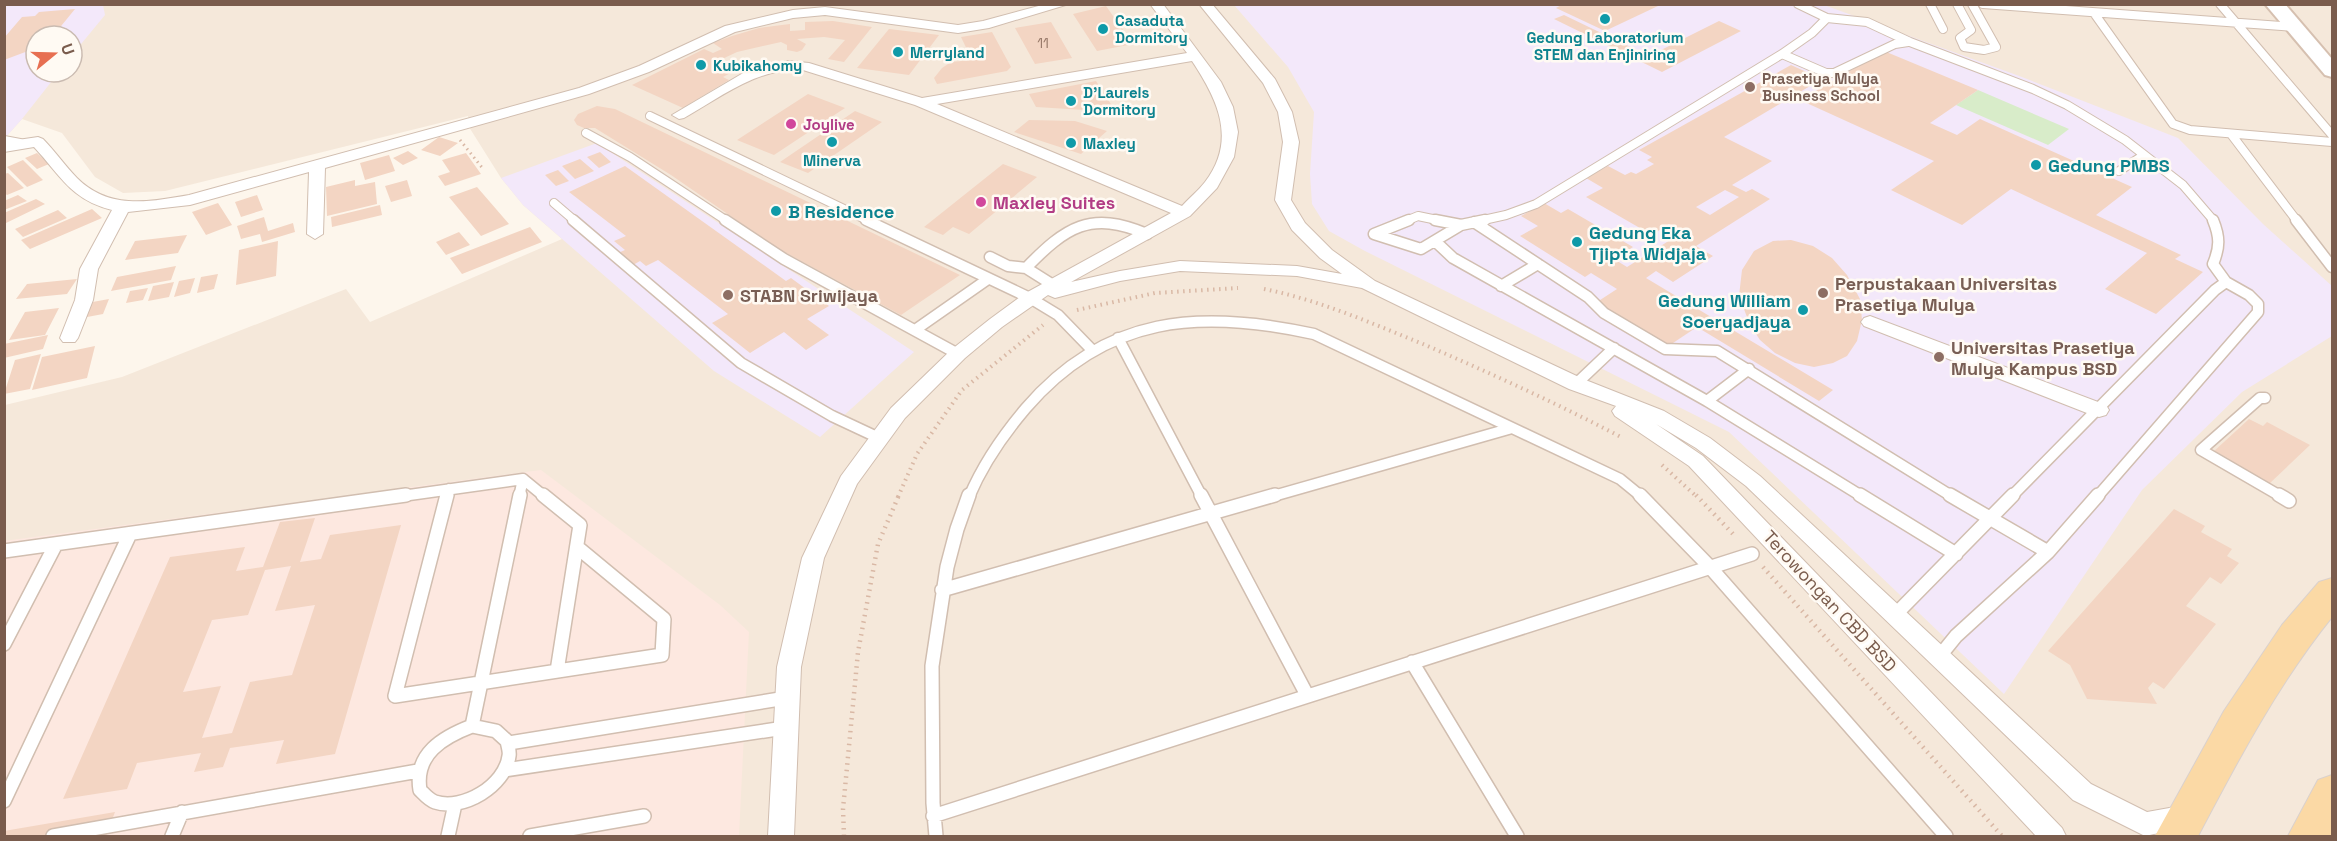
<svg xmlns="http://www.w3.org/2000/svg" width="2337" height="841" font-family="'Space Grotesk',sans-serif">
  <rect width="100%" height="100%" fill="#fdf6ec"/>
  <path fill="#f5e8da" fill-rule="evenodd" d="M5,5h2327v831h-2327v-431l117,-28 224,-88 24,33 192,-83 -39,-34 -22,-27 -32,-51 -1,-11 -303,75 -42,2 -28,-16 -33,-44 -40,-14 -17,19zM36,36h36v36h-36z"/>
  <path fill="#fde8e0" d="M541,470l179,135 29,27 -10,204h-734l-1,-295z"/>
  <path fill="#f3e8fa" d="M5,5h98l2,10 -33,40v-19h-36v36h23l-37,47 -17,19z
    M1234,5h590l198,72 156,61 85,86 69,62v50l-90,56 -100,98 -138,204 -275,-262 -364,-181 -36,-20 -17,-27 -2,-30 4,-62 -26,-45z
    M597,143l317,209 -94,85 -106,-66 -191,-166 -22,-27z"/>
  <path fill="#d8ecc9" d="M1978,90l91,39 -21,16 -92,-40z"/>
  <path fill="#f3d5c3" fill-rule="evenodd" d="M1563,4h91l4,2 -53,25 -49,-23z
    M1106,6l27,38 -36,7 -24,-37z
    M75,9l-22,27h-17v12l-32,12v-22l18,-21 13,-1 4,-4z
    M1564,15l85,41 70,-35 22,10 -79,41 -108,-53z
    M833,21l39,6 -28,35 -16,-3 17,-19 -21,-3 -27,2 9,5 -4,6 -5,2 -10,-2v-5l-6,-3 -44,10 -19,9 20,8 -15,8 6,3 -46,28 -51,-23 72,-36 9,4 9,-4 -9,-6 19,-7 27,-8 31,-4v7l15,-1v-8z
    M1051,22l21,36 -37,6 -20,-36z
    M889,29l50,6 -30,40 -52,-7z
    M992,32l19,35 -4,4 -70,13 -3,-6 8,-10 9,-6 21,-2 -11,-23z
    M1884,51l94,39 -48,33 27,12 23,-16 152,68 -36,28 85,40 -6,4 28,13 -47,42 -51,-25 42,-36 -136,-64 -49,36 -71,-35 43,-29 -134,-61z
    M1791,65l31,14 -98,58 48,24 -40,24 14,7 6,-3 18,10 -74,47 17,10 -40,26 -17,-11 -10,7 187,112 -14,11 -122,-74 -30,20 -70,-45 20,-13 -26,-16 -6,4 -65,-41 18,-10 -17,-10 23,-13 17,10 7,-4 65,38 -19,12 13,8 56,-35 -14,-8 -17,11 -66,-38 17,-9 -17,-10 22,-12 17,9 6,-3 5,2 18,-10 -7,-4 5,-3 -13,-7zM1725,190l14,7 -29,18 -14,-8z
    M1096,81l20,31 -80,-5 -7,-13z
    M808,94l37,14 -71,47 -37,-15z
    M597,106l18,3 345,166 -59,40 -124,-67 -106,-73 -76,-47h-11l-7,-3 -3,-5 4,-6z
    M855,111l27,11 -74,51 -28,-11z
    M1029,120l46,1 32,10 -26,23 -67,-22z
    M439,137l19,6 -18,13 -19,-6z
    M408,151l10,7 -15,7 -10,-7z
    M600,152l11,10 -12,6 -12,-11z
    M37,153l12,11 -12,5 -12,-11z
    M466,153l15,21 -36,12 -7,-10 12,-4 -8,-12z
    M389,155l6,16 -30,9 -5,-17z
    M580,159l14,12 -19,8 -13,-13z
    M23,160l20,20 -16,7 -20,-20z
    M1003,164l34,13 -68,57 -16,-7 -10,8 -19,-8z
    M625,166l161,115 5,-3 38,28 -22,13 22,16 -23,15 -22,-18 -34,21 -38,-30 16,-9 -70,-54 -12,6 -6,-5 -7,4 -15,-12 7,-3 -11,-9 12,-5 -57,-44z
    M558,170l11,11 -13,5 -11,-11z
    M8,173l16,15 -17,7 -3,-2v-19z
    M355,180v6l20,-4 2,22 -50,12 -1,-29z
    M407,180l5,16 -21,6 -6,-16z
    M477,187l32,37 -28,12 -32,-39z
    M18,195l9,6 -23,9v-9z
    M257,195l6,15 -22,7 -6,-15z
    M36,199l9,5 -41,20v-11z
    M218,203l14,22 -26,10 -14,-23z
    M380,205l2,10 -50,12 -1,-10z
    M92,209l10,9 -72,31 -9,-9z
    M58,210l9,8 -44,19 -8,-8z
    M264,217l4,14 25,-8 2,9 -33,10 -2,-8 -19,5 -4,-13z
    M530,227l12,15 -80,32 -12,-16z
    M459,232l11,13 -24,10 -10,-13z
    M187,235l-9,18 -53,7 10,-19z
    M1791,240l22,6 19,12 15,17 13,24 2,21 -5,21 -10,15 -14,7 -19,4 -19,-4 -20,-10 -15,-13 -10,-15 -11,-29 3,-26 12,-19 19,-10z
    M278,241l-2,35 -40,9 3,-35z
    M176,266l-5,14 -60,11 6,-14z
    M218,274l-4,15 -17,4 4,-16z
    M195,278l-5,15 -16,4 5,-16z
    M77,279l-10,15 -51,5 11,-15z
    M174,282l-5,15 -21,4 5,-15z
    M148,288l-5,12 -17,3 4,-12z
    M109,299l-6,15 -21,4 5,-15z
    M59,308l-14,27 -36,5 16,-28z
    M48,335l-5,14 -39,9v-14z
    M95,346l-8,32 -55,12 10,-33z
    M41,354l-11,35 -26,5 11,-34z
    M2249,419l14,7 4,-4 43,23 -41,39 -57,-31z
    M2174,509l31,17 -4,6 31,17 -5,7 12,7 -18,21 -11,-7 -24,29 30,18 -52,65 -11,-7 -5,6 9,16 -70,-5 -17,-34 -22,-14z
    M315,518l-15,44 21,-3 9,-24 71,-10 -66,229 -59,10 8,-24 -54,8 -7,19 -29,5 7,-19 -64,10 -10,26 -64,10 107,-242 75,-10 -9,24 27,-4 17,-45zM291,566l-16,45 40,-6 -23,70 -42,7 -18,51 -30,5 19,-52 -38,6 29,-72 36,-5 17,-45z
    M115,812l-9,24h-102v-5z"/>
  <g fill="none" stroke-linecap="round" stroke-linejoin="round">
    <g stroke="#d1beb0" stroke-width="10">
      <path id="lane-far2" d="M1798,4l29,14 40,4 43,20 123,47 34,16 58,35 58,45 31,36
        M1930,4l13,25
        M1957,4l14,26 -11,8 4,9 20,3 12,-3 -24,-43
        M1983,4l311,23
        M2220,4l112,131
        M2094,13l79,111 17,6 142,12
        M1782,54l44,19h8l61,-29 13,-2
        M650,116l219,105
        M586,133l44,24 97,64
        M2231,134l66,87
        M4,140l16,3
        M2119,171l25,-16
        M554,203l21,18
        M1406,221l12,-5 24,5
        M1479,221l27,-6 30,-11 246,-150 30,-21 15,-15"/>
    </g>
    <g stroke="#d1beb0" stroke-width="13">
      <path id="lane-far1" d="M573,220l168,143 91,53 47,22
        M725,220l59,39 174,95
        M866,220l164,78 28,17 34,35
        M1435,220l26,5 24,-5
        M2296,220l36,47
        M1474,222l114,75 16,16 61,36 52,2 236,146
        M1374,234l35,-14
        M1374,234l47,15 40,-24
        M1436,242l17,16 254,143
        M990,257l18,9 18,2
        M1053,285l-27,-17c40,-41 64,-58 121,-34
        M1501,286l37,-22
        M915,330l73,-51
        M1118,338l84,159
        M1749,369l-42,32 156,96
        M1576,384l38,-36
        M2265,398h-5l-59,52 81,47
        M395,497l128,-18 22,18
        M447,497l2,-8
        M519,497l4,-18
        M969,497c14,-33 34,-62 57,-89 80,-93 174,-99 288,-74l306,145 22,18
        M1270,497l242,-69
        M2011,497l204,-207 11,-8
        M2097,497l161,-185v-8l-9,-9 -23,-13 -13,-18c7,-17 7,-27 0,-44"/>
    </g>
    <g stroke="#d1beb0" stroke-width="16">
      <path id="lane" d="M447,495l-52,201 267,-41 2,-36 -87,-72
        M543,495l37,30 -23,146
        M1201,495l106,200
        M1640,495l69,71 237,270
        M1860,495l96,59
        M1950,495l98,57
        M2279,495l10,6
        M4,551l402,-56
        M942,590l333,-95
        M1895,615l118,-120
        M4,644l52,-100
        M1939,657l17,-21 92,-84 50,-57
        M1412,662l105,174
        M472,726l24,5 11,10c1,5 3,11 2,15 -4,30 -46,55 -74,46 -6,-2 -11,-8 -15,-12 -6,-36 23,-53 52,-64z
        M472,726l48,-231
        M509,743l277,-45
        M505,770l279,-42
        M4,801l126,-267
        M933,816l819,-262
        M53,836l365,-65
        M172,836l10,-24
        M448,836l7,-32
        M530,836l114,-20
        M936,836l-3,-33 -1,-137 15,-99 10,-38 12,-34"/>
    </g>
    <g stroke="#d1beb0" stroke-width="2">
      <path id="street" d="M1046,4h23l-80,24 -31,5 -133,-18 -32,3 -58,14 -86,40 -60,22 -264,74 -2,66 -8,5 -8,-5 2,-62 -119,33 -62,7 -30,57 -5,31 -15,38 -3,4h-12l-3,-4 15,-38 5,-31 32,-59c-41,-10 -51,-34 -78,-63l-30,5v-10l34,-5 5,2c12,12 22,27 34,39 32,32 72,24 112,17l390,-107 60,-22 86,-40 68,-16 32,-3 133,18 25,-4z
        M1150,4h13l58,78 12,25 5,25 -4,25 -17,31 -27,28 -119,66 49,-11 60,-10 117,5 45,8 -22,-16 -28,-28 -17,-30 8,-58 -5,-30 -15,-29 -64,-79h13l63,75 17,33 7,30 -8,58 14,23 27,27 43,31 208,98 81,32 46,27 50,38 331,308 56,28 39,-7 9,4 4,8 -4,8 -50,11 -72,-36 -327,-314 -50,-38 -40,-24 47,32 359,372 4,8h-30l-347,-370 -74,-50 -3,-5 4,-5 -47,-17 -207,-101 -65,-12 -117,-5 -60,10 -65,17 -7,-3 -46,32 -37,31 -60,60 -48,66 -33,74 -23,109 -7,169h-26l9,-169 25,-109 39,-82 50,-68 60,-58 39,-31 34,-25 147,-81 -256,-108 -112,-35c-45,-3 -82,27 -119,48l-5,1 -7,-4 78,-46 38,-8 21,2 113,35 265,-45zM1192,61c26,39 45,79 13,121 -7,9 -16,16 -23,24l-245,-102z
        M1870,316l236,89 3,5 -3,5 -7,2 -7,-2 -228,-89 -3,-4 3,-4z"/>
    </g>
    <g stroke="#d6c0b0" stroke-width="4">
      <path id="secondary" d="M2265,4h20l47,55v18l-7,-2z"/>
    </g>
    <g stroke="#dad1cd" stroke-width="2">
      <path id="primary" d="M2332,578v39c-54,67 -94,143 -134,219h-43l69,-125 58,-86 37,-43z
        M2332,775v58l-1,3h-43l30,-56z"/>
    </g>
    <path stroke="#d9b8a5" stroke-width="3" stroke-dasharray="1.5 4" stroke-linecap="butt" d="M460,140l24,30"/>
    <path stroke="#d9b8a5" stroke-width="4" stroke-dasharray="1.5 4.5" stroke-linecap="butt" d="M1264,289c55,11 107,34 159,55 67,29 133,59 198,93
      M1077,310l78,-17 83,-5
      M1662,465l35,32
      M898,497l19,-43 45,-64 81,-65"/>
    <path stroke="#d9b8a5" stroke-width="4.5" stroke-dasharray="1.5 5" stroke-linecap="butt" d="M1696,495l38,40
      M1763,567l239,269
      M844,836l-1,-27 15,-157 20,-108 21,-49"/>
    <use href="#lane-far2" stroke="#fff" stroke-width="8"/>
    <use href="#lane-far1" stroke="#fff" stroke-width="10"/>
    <use href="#lane" stroke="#fff" stroke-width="13"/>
    <use href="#street" fill="#fff" fill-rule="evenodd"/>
    <use href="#secondary" fill="#fff" fill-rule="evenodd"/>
    <use href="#primary" fill="#fbd9a5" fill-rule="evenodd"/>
  </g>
  <g fill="#0f9aa8" stroke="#fffaf3" stroke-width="2">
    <circle cx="1605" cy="19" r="6"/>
    <circle cx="1103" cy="29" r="6"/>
    <circle cx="898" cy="52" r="6"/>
    <circle cx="701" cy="65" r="6"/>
    <circle cx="1071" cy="101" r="6"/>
    <circle cx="832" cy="142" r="6"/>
    <circle cx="1071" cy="143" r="6"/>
    <circle cx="2036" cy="165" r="6"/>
    <circle cx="776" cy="211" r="6"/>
    <circle cx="1577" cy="242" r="6"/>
    <circle cx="1803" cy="310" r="6"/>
  </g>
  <g fill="#8d6e63" stroke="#fffaf3" stroke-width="2">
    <circle cx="1750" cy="87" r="6"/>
    <circle cx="1823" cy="293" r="6"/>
    <circle cx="728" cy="295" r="6"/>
    <circle cx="1939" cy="357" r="6"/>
  </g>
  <g fill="#d1479c" stroke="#fffaf3" stroke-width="2">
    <circle cx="791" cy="124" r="6"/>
    <circle cx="981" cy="202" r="6"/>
  </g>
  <g text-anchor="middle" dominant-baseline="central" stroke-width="5" stroke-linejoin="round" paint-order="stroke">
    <g font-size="14" fill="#987a6a">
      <text x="1043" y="43">11</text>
    </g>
    <g font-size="15" font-weight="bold" fill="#0d838f" stroke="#fffaf3" text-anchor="start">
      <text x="1115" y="20">Casaduta<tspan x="1115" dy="17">Dormitory</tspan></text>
      <text x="1605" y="37" text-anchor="middle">Gedung Laboratorium<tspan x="1605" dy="17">STEM dan Enjiniring</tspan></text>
      <text x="910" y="52">Merryland</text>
      <text x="713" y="65">Kubikahomy</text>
      <text x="1083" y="92">D'Laurels<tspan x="1083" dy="17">Dormitory</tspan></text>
      <text x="1083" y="143">Maxley</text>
      <text x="832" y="160" text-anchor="middle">Minerva</text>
    </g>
    <g font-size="15" font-weight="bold" fill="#785e54" stroke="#fffaf3" text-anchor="start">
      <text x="1762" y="78">Prasetiya Mulya<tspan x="1762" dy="17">Business School</tspan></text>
    </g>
    <g font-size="15" font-weight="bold" fill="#b23c85" stroke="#fffaf3" text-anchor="start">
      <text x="803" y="124">Joylive</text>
    </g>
    <g font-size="18" font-weight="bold" fill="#0d838f" stroke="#fffaf3" text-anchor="start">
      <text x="2048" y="165">Gedung PMBS</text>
      <text x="788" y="211">B Residence</text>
      <text x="1589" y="232">Gedung Eka<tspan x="1589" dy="21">Tjipta Widjaja</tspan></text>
      <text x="1791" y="300" text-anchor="end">Gedung William<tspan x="1791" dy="21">Soeryadjaya</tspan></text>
    </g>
    <g font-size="18" font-weight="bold" fill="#b23c85" stroke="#fffaf3" text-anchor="start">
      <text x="993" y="202">Maxley Suites</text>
    </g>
    <g font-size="18" font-weight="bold" fill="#785e54" stroke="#fffaf3" text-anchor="start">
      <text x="1835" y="283">Perpustakaan Universitas<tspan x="1835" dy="21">Prasetiya Mulya</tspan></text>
      <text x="740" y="295">STABN Sriwijaya</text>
      <text x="1951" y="347">Universitas Prasetiya<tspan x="1951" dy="21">Mulya Kampus BSD</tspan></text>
    </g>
    <g font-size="18" fill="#7a5c4d" stroke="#fffaf3">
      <text transform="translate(1830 601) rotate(47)">Terowongan CBD BSD</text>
    </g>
  </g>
  <rect width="2337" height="841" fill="none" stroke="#7a5c4d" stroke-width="12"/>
  <g transform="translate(54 54) rotate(71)"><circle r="28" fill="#fffaf3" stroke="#cabbb1" stroke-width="1.5"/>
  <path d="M0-4.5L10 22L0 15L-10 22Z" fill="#e76f51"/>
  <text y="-9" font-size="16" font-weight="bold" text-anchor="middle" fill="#7a5c4d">U</text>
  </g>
</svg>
